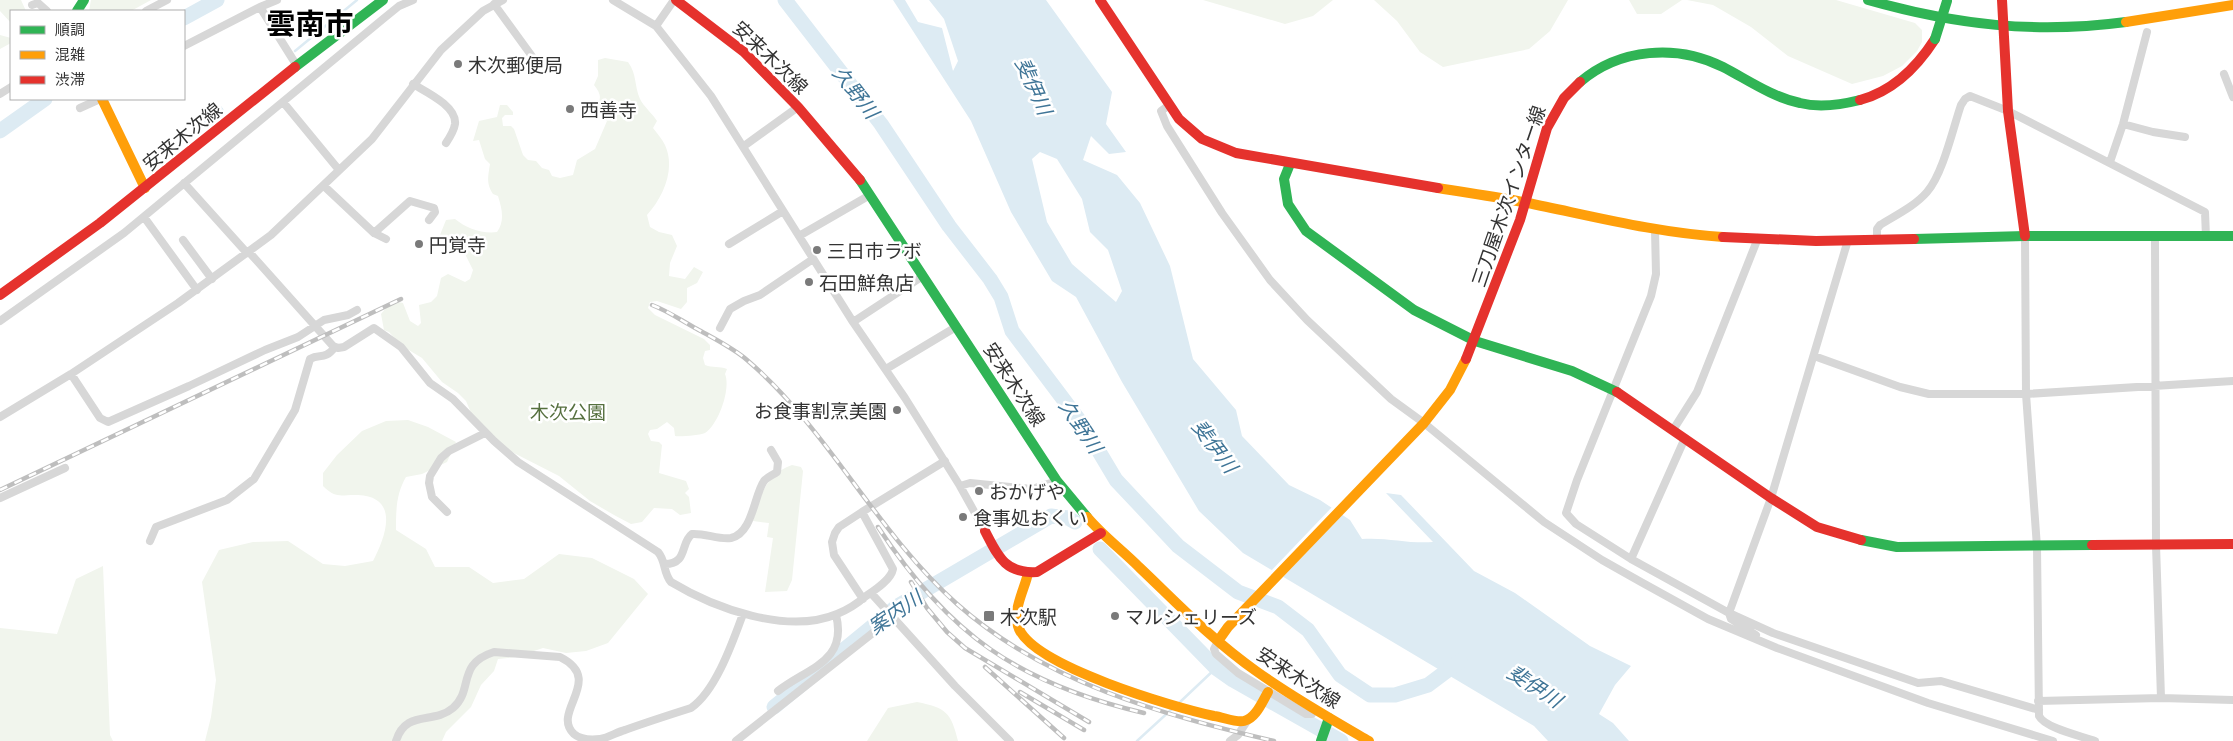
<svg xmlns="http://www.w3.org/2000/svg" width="2233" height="741" font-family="'Titillium Web','Noto Sans JP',sans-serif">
  <rect width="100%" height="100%" fill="#fff"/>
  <path fill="#f1f5ed" d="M0,0h21l5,11h-15v12l-11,-12z
    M91,0h60l-20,11h-42z
    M1203,0h130l-20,16 -28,8z
    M1374,0h194l-18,31 -21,18 -86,18 -23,-15 -23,-31z
    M1629,0h53l-21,14h-24z
    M1687,0h149l79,23 7,7v12l-5,9 -15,15 -19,10 -31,8 -64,-28 -37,-29 -38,-22z
    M0,35l11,3v5l-11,6z
    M605,58l23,4c9,12 6,23 12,37 4,8 12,14 17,22l-4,7c4,5 9,11 12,17 11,24 -2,52 -18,70l3,12 9,5 13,3 5,11 -7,17 -1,13 16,3 9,-12 9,5 -6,11 -10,5v14l-6,7 -24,-8 -7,1 -2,6 7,7 49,24 6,6v5l-5,1 -2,7 2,7c8,3 14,1 22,4l-2,5c6,14 -6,50 -20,59 -3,2 -26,4 -30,3l-1,-8 -7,-6 -10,7 -7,1 -2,4 3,7 8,1 3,3 -3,28 27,8 3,8 -4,4 4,4 2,16 -11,2 -8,-6 -18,-1 -12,14 -11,2 -17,-9 -24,-14 -31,-25 -49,-25 -38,-36 -6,-14 -8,-8 -16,-11 -20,-24 -20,-12 -13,-14 -5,-2 -3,-16c6,-7 11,-13 22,-11l7,18 8,5 3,-3 -2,-18 12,-3 6,-6 4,-18 7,-4 17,8 5,-3 3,-9 -8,-16 -11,-3 -14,-16 6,-15 9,-1c11,9 27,15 42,13 8,-11 5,-23 1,-36l-5,-2c-7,-11 -5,-17 -3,-30l-5,-5 -6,-19 -6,1 6,-20 18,-4 3,-12h7l6,7v3h-8l-3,3 1,8h8l3,3 9,26 5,5 8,1 6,7 7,2 3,6 8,2 13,-3 4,-15 18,-11 12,-28 -7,-6 -4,-8c6,-9 5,-13 -2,-22l4,-9v-16z
    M408,420l20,7 28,15 -9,20 -25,12 -16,3c-10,17 -10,34 -10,53l30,19 9,18h34l24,16 31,-4 35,-25 33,4 42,21 14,15 -40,49 -22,8 -20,2 -23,-5 -27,9 -18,2 -4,12 -13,14 -10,22 -25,25 -4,9h-237l6,-24 5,-37 -14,-98 17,-32 34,-8 35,-1 35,23 22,2 28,-5c12,-23 28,-64 -15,-66 -16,-1 -21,5 -35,-9v-13l14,-18 25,-24 24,-10z
    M792,465l9,2 2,4 -11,109 -5,11 -22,1 8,-54 -6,-1 2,-14 -16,-2c7,-25 13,-47 39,-56z
    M103,566l7,169 3,6h-113v-113l57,6 19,-55z
    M917,702c29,6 34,10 41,39h-91l21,-33z"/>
  <path fill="#ddebf3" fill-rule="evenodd" d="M893,0h12l13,22 24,6 11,43 5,-10 -14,-42 -15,-19h117l66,92 -6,32 20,28 -17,2 -18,-18 -8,24 34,15 23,28 30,63 23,93 43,51 6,26 47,49 31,15 30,20 12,19c24,-2 47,5 71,3l-47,-49 15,2 73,76 41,22 75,53 41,20 -16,19 -16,29 14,9 16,18h-81l-14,-15 -291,-173 -44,-42 -77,-129 -46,-85 -24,-16 -41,-69 -40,-91zM1040,152l17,7 25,40 8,33 18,18 14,41 -6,11 -44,-38 -25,-42 -15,-63z
    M221,106l3,4 -29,23 -3,-3z
    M186,135l3,4 -21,18 -3,-5z"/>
  <path fill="#fff" d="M1333,506l11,7 -63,66 -11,-7z"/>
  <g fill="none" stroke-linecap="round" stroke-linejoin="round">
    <path stroke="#ddebf3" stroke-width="2.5" d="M295,51l62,-51
      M1179,703l37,-35
      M1137,741l36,-33"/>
    <path stroke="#ddebf3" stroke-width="15" d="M785,0l96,124 68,102 41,53 11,18 11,34 73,97 31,52 62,66 60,46 40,15 30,23 32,45 30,20h25l33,-10 32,-24
      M184,18l33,-18
      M0,131l45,-32
      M1100,549l116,119 17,12 108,61
      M774,707l122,-100 155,-91 17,2 7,4"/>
    <path stroke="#d7d7d7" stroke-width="8" d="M613,0l43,26 55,70 142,226 52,76 55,88 25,45
      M494,4l48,66
      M32,5l6,-2 9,8
      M260,7l37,59
      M146,11l21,-11
      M656,26l18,-26
      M184,46l76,-39 17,-7
      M2224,74l9,23
      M413,84c13,8 44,22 42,40 -1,7 -5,13 -9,19
      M0,94l11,-7
      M283,102l56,68
      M1168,106l-7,5 6,15 55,87 48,67 37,40 84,79 33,24 120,99 58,38 39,22 67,37 69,29 151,55 125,38
      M80,108l20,-9
      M2123,124l30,8 32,5
      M744,146l54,-39
      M2110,162l13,-38 24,-92
      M184,183l63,70
      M324,186l50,47 12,6
      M144,217l53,73
      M1655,230l1,44 -5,22 -74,184 -11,33 10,11 55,35 98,54 44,20 145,50 23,-2 98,29
      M374,233l36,-32 24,7 1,4 -6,8
      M799,236l71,-41
      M2025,236l1,158 11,153 2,169c6,12 42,20 56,25
      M2155,237l1,308 5,153
      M1877,239v-10l3,-4c16,-10 35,-19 47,-33 16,-18 26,-64 34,-87l4,-6 5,-3 38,15 197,101 1,25
      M183,240l29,39
      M729,244l54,-33
      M249,252l84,94 5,2 6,-1 30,-19 27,19 29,36 23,16 41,42 24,21 140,90c8,9 5,21 13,30 43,26 116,53 166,32 10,-4 21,-11 29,-18 9,-6 25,-16 27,-27l-31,-57
      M0,321l124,-88 259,-214 16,-13 14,-6
      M853,322l70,-46
      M720,328l10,-19 14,-8 16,-6 53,-36
      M1814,356l86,31 29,7h97l207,-13
      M886,369l70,-42
      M71,374l29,44 8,4 81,-36 76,-36 33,-13 26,-17 24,-5 9,-5
      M0,417l71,-43 107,-71 93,-68 101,-96 69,-89 42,-39 20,-11
      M1673,430l24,-38 61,-154
      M960,486l10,-3 62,6 25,-8
      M0,498l65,-30
      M447,512l-15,-15 -3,-14 1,-7 11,-18 8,-7 36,-18
      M150,541l6,-14 71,-27 27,-21 41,-69 15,-51c10,-6 14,2 25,-12
      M1631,559l54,-121
      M665,564c23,0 15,-21 27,-30 13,-1 27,6 39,4 22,-5 23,-43 33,-57 3,-4 9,-6 13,-9l1,-10 -7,-12
      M871,593l84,93 55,55
      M863,599l-29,-44 -2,-13 3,-9 4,-6 23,-15 83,-51
      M1756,635l-25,-16 -2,-6 42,-115 77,-258
      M1218,641l-4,8 2,5 22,19 68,41h6l2,-5
      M778,691c29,-23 70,-29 58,-76
      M2038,701l123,-3 72,2
      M396,741c10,-32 37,-16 57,-33 21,-18 3,-44 41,-56l66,5c46,23 -10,55 14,77 7,6 17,6 26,5 8,-1 17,-7 25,-9 22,-8 44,-15 66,-22 25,-17 42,-67 52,-94
      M736,741l157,-124
      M1230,741l8,-6 9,-14"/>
    <path stroke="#30b455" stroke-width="10" d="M1868,0c88,25 167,34 258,22
      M77,11l7,-11
      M295,67l88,-67
      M1580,82c40,-34 97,-38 143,-15 25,13 49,30 77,36 20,5 40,2 60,-3
      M1290,164l-6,15 4,25 18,27 108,79 61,31 97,30 45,21
      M860,180l197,301 30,36
      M1914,239l111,-3h208
      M1861,540l36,7 195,-2
      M1321,741l8,-23"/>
    <path stroke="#ff9f0a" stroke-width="10" d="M2126,22l107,-17
      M102,99l43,89
      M1438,188c30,5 60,9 90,15 64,13 129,30 195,34
      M1087,517c16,19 35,33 52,50 38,36 74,74 117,104 36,26 75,48 113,70
      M1028,573c-3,16 -17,39 -9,56 17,38 154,78 195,87 9,1 22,7 30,5 12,-3 18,-19 24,-29
      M1218,641l10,-14 196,-204 26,-33 16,-31"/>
    <path stroke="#e5322d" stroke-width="10" d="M676,0l68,52 54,55 62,73
      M1100,0l79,119 23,20 34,14 202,35
      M2002,0l6,111 17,125
      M1860,100c34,-9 57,-33 75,-61
      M1723,237l93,4 98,-2
      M0,295l100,-72 195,-156
      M1466,359l54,-139 27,-92 17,-30 16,-16
      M1617,392l154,106 46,29 44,13
      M985,531c13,25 20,43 52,41l64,-39
      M2092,545l141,-1"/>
    <g stroke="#bebebe" stroke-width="4.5">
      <path id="rail" d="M652,305c16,6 30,16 45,24 16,9 36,19 50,31 82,70 129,172 210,244 89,79 203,110 317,137
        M0,490l401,-191
        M878,527c71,108 140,156 266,186
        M911,582l16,26 20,24 18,16 124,74
        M985,667l79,71
        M1020,692l64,38"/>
    </g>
    <use href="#rail" stroke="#fff" stroke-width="2.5" stroke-dasharray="8" stroke-linecap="butt"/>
    <path stroke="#30b455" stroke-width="10" d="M1935,39l12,-38"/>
  </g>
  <g fill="#7a7a7a" stroke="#fff" stroke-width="2">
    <circle cx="458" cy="64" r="5"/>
    <circle cx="570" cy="109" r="5"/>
    <circle cx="419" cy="244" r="5"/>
    <circle cx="817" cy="250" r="5"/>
    <circle cx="809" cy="282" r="5"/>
    <circle cx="897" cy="410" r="5"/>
    <circle cx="979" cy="491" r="5"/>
    <circle cx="963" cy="517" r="5"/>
    <rect x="983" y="610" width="12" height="12" rx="2.5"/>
    <circle cx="1115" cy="616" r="5"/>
  </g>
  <g text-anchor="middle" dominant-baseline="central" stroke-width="5" stroke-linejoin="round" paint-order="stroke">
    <g font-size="19" fill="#333" stroke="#fff">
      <text transform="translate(771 57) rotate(44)">安来木次線</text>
      <text transform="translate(182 136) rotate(-39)">安来木次線</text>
      <text transform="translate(1508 196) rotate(-71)">三刀屋木次インター線</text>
      <text transform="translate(1015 384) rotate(57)">安来木次線</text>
      <text transform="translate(1299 677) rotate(33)">安来木次線</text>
    </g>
    <g font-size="19" fill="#333" stroke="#fff" text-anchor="start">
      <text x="468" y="64">木次郵便局</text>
      <text x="580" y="109">西善寺</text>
      <text x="429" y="244">円覚寺</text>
      <text x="827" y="250">三日市ラボ</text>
      <text x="819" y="282">石田鮮魚店</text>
      <text x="887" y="410" text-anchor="end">お食事割烹美園</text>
      <text x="989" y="491">おかげや</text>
      <text x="973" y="517">食事処おくい</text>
      <text x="1000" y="616">木次駅</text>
      <text x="1125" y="616">マルシェリーズ</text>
    </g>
    <g font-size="19" fill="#56703f" stroke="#fff">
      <text x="568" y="411">木次公園</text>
    </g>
    <g font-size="20" font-style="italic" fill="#3f7597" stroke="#fff">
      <text transform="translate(1034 86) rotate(66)">斐伊川</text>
      <text transform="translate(856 92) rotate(52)">久野川</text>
      <text transform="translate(1081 426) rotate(56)">久野川</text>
      <text transform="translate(1215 446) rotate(53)">斐伊川</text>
      <text transform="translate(895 612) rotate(-35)">案内川</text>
      <text transform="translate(1535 686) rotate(33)">斐伊川</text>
    </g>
    <g font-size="29" font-weight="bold" fill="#000" stroke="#fff">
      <text x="310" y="23">雲南市</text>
    </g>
  </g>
  <rect x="10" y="10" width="175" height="90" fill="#ffffff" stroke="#adadad"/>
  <rect x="20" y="26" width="25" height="8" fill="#30b455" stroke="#adadad"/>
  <text x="55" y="35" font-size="15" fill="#333333">順調</text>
  <rect x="20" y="51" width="25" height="8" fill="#ff9f0a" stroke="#adadad"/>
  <text x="55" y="60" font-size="15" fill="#333333">混雑</text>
  <rect x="20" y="76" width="25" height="8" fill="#e5322d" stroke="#adadad"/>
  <text x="55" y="85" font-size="15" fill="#333333">渋滞</text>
</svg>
